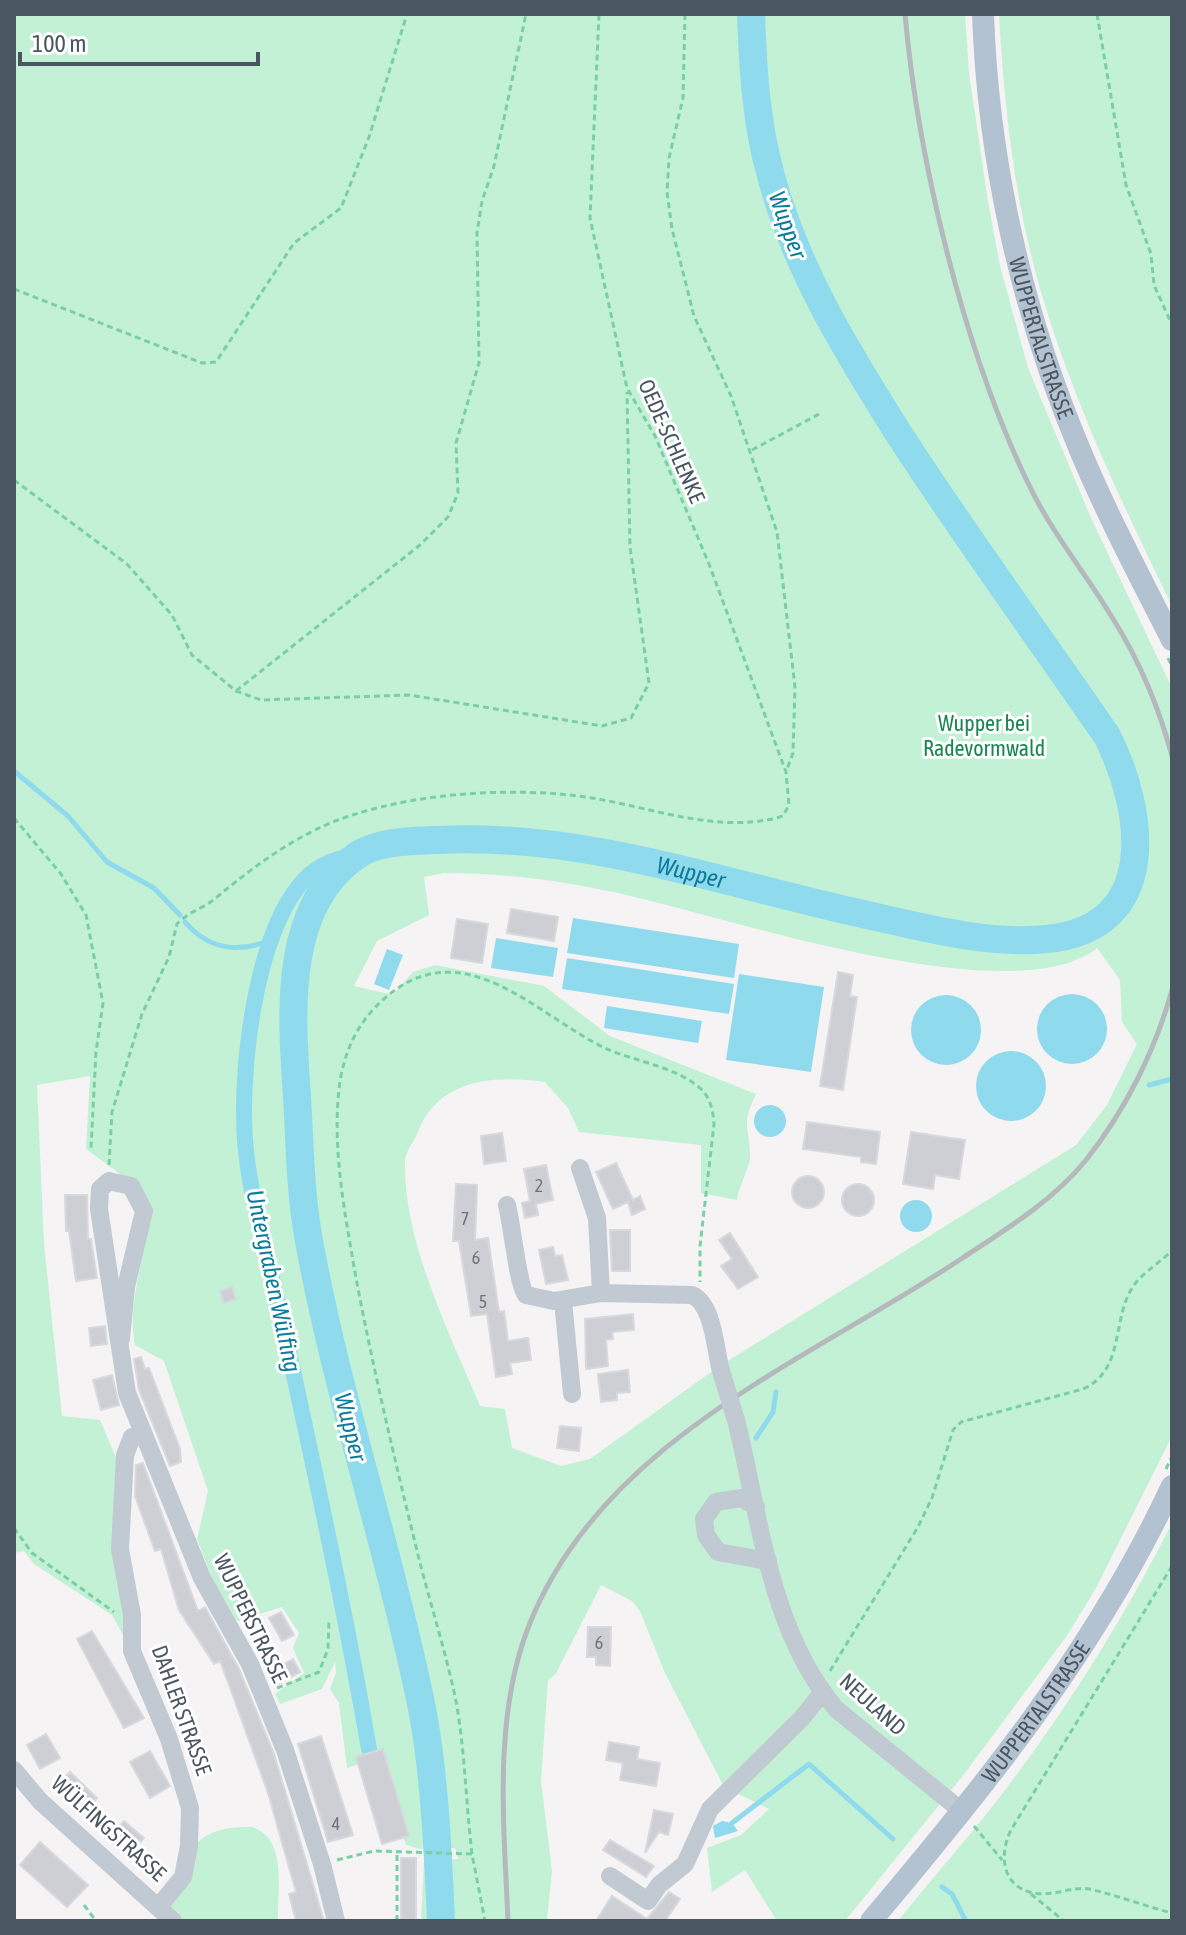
<svg xmlns="http://www.w3.org/2000/svg" width="1186" height="1935" font-family="'Asap Condensed',sans-serif">
  <rect width="100%" height="100%" fill="#f5f3f3"/>
  <path fill="#c3f1d5" fill-rule="evenodd" d="M14,14h951l4,59 19,129 12,64 28,102 63,150 81,170v748l-76,152 -28,46 -103,139 -120,148h-68l-32,-51 -33,22 -5,-44 34,-13 28,-26 -45,-22 -59,-114 -25,-62 -8,-10 -31,-16 -46,90 -7,5 -7,101 11,90 -5,50h-126l3,-61 34,-1 -3,-11 -35,1 -14,-4 -33,-86 -26,9 -8,-65 -9,-14 6,-16 -1,-11 -13,27 -42,15 -5,-10 29,-21 -11,-25 6,-15 -17,-26 -45,14 -24,-41 -16,-41 11,-48 -44,-130 -29,-16c-9,-43 12,-91 15,-135l-27,-34 -37,-27 4,-73 -53,9 7,159 18,172 38,4 24,57 8,174 -20,-36 -78,-51 -10,-13 -10,2zM444,873c57,0 113,7 169,19 106,22 399,124 484,56l23,32 2,42 15,22 -30,61 -31,40 -358,222 -128,92 -29,7 -49,-18 -7,-39 -25,-3c-30,-72 -77,-165 -75,-244 0,-10 8,-19 12,-28 21,-56 77,-59 128,-52l23,26 11,24 122,13v48l36,7c2,-14 13,-34 13,-43 0,-31 -10,-30 6,-63l-146,-58 -66,-50 -109,-21 -22,7 -20,23 -39,-9 23,-45 52,-26 -5,-38z
    M999,14h173v592c-51,-105 -101,-209 -133,-321 -25,-88 -35,-180 -40,-271z
    M1172,1523v398h-274c33,-42 69,-81 101,-123 66,-86 125,-179 173,-275z
    M252,1827c36,11 25,64 26,94h-105l-13,-16c24,-47 31,-80 92,-78z"/>
  <path fill="#90daee" d="M573,918l166,26 -5,34 -167,-25z
    M496,938l62,10 -5,29 -62,-9z
    M387,949l16,6 -14,35 -15,-6z
    M567,958l167,26 -5,30 -167,-25z
    M739,974l85,13 -13,85 -85,-12z
    M1037 1029a35 35 0 1 1 70 0a35 35 0 1 1-70 0Z
    M911 1030a35 35 0 1 1 70 0a35 35 0 1 1-70 0Z
    M607,1006l95,15 -4,22 -94,-15z
    M976 1086a35 35 0 1 1 70 0a35 35 0 1 1-70 0Z
    M754 1121a16 16 0 1 1 32 0a16 16 0 1 1-32 0Z
    M900 1216a16 16 0 1 1 32 0a16 16 0 1 1-32 0Z
    M722,1821l10,2 6,8 -23,7 -2,-12z"/>
  <g fill="none" stroke-linecap="round" stroke-linejoin="round">
    <path stroke="#90daee" stroke-width="5" d="M14,771l54,45 39,46 47,26 26,27
      M185,922c23,27 53,32 85,18
      M1101,922l6,8
      M1149,1085l23,-6
      M756,1438l17,-26 3,-20
      M732,1823l77,-59 84,75
      M942,1887l10,7 14,27"/>
    <path stroke="#90daee" stroke-width="16" d="M358,854c-20,4 -39,10 -53,25 -51,53 -67,200 -59,272 6,58 27,125 39,183 30,138 60,276 84,415"/>
    <path stroke="#90daee" stroke-width="28" id="s1" d="M441,1921c-3,-69 -7,-160 -22,-227 -32,-152 -82,-300 -110,-453 -9,-48 -9,-96 -12,-144 -5,-78 -16,-189 59,-241 21,-15 55,-15 80,-16 147,-8 285,43 427,74 58,13 124,31 184,25 114,-11 98,-128 60,-203 -70,-102 -143,-201 -210,-305 -51,-81 -101,-162 -126,-255 -15,-53 -18,-107 -20,-162"/>
  </g>
  <path fill="#cdcfd5" stroke="#d7d9de" stroke-width="2" d="M511,909l47,8 -4,24 -47,-8z
    M457,919l31,5 -6,39 -31,-5z
    M838,972l15,3 -3,21 7,1 -14,93 -23,-4z
    M807,1122l73,10 -4,32 -15,-2v-5l-58,-8z
    M911,1132l54,8 -6,39 -24,-4 -2,14 -30,-5z
    M502,1133l4,28 -22,3 -3,-28z
    M616,1163l17,37 7,-4 5,13 -13,6 -4,-13 -15,7 -17,-37z
    M546,1165l7,35 -17,4 2,11 -13,3 -3,-15 8,-2 -6,-32z
    M792 1192a16 16 0 1 1 32 0a16 16 0 1 1-32 0Z
    M456,1184l21,1 -2,55 13,-2 11,74 5,-1 4,30 20,-3 3,22 -21,3 2,11 -16,3 -9,-63 -16,2 -12,-75h-6z
    M842 1200a16 16 0 1 1 32 0a16 16 0 1 1-32 0Z
    M65,1195h22l1,44h3l6,39 -21,3 -7,-50h-3z
    M610,1230h20v41h-18z
    M730,1233l28,44 -20,12 -17,-23 11,-7 -13,-19z
    M553,1247l2,9 7,-1 6,25 -22,4 -7,-34z
    M232,1287l4,12 -12,4 -4,-12z
    M633,1314l1,16 -22,2 1,7 -7,1 2,26 -22,3 -1,-50z
    M105,1326l2,18 -16,2 -2,-18z
    M141,1357l4,12 4,-1 31,81 1,13 -11,4 -31,-76 -5,-31z
    M628,1370l2,22 -13,1v7l-16,2 -3,-28z
    M112,1375l7,30 -18,5 -8,-30z
    M560,1426l21,2 -2,23 -22,-3z
    M143,1463l55,148 7,-4 34,62 35,85 50,167h-28l-7,-27 7,-2 -28,-99 -40,-111 -8,-21 -6,3 -35,-54 -18,-61 -6,2 -20,-55 1,-31z
    M281,1612l13,23 -12,6 -13,-23z
    M588,1627h23l-1,39 -14,-1v-8h-9z
    M92,1631l52,87 -20,10 -47,-89z
    M293,1659l7,13 -23,13 -7,-13z
    M46,1734l14,24 -20,11 -13,-24z
    M321,1736l32,99 -25,7 -30,-98z
    M609,1742l30,5 -2,12 23,4 -4,23 -36,-6 3,-17 -17,-3z
    M383,1749l26,87 -27,8 -26,-87z
    M150,1751l20,35 -20,12 -20,-36z
    M70,1772l27,26 -16,17 -27,-26z
    M654,1810l19,4 -5,21 -9,-3 -14,21z
    M124,1821l20,17 -17,18 -20,-18z
    M610,1840l44,26 -8,11 -43,-27z
    M40,1842l48,43 -21,22 -47,-42z
    M401,1858h15v63h-15z
    M669,1892l11,7 -15,22h-69l16,-25 35,23z"/>
  <g fill="none" stroke-linecap="round" stroke-linejoin="round">
    <path stroke="#7ad0a6" stroke-width="3" stroke-dasharray="6 4" stroke-linecap="butt" d="M685,14l-2,84 -14,60 -2,34 5,37 22,87 37,80 46,136 18,155 -2,66 -7,19
      M1097,14l29,171 25,69 3,31 18,40
      M14,289l188,74 14,-1 78,-119 47,-35 28,-71 38,-123
      M752,450l69,-37
      M14,480l113,84 45,51 20,40 44,36 25,9 148,-5 193,31 29,-8 18,-35 -19,-136 -3,-155
      M1168,658l4,9
      M236,691l184,-146 28,-28 10,-24 -2,-50 23,-80 -2,-130 5,-32 12,-35 32,-152
      M14,818l47,56 25,41 17,88 -7,49 -5,96
      M109,1165l3,-53 30,-98 27,-57 8,-33c10,-11 24,-15 35,-23 34,-28 66,-53 105,-72 75,-36 194,-44 275,-31 62,10 129,37 191,18l6,-11 -3,-33 -77,-208 -54,-128 -28,-48 -37,-170 9,-204
      M1166,1469l6,-13
      M14,1528l18,25 82,59
      M1172,1566l-161,264c-12,24 -10,57 23,63 18,4 38,-7 55,-4 28,6 55,17 83,24
      M830,1671l88,-144 14,-29 21,-68 8,-8 122,-33c43,-19 28,-72 51,-104 10,-13 26,-23 38,-34
      M277,1688l42,-16 9,-23 1,-28
      M974,1826l28,34
      M472,1854c-6,-50 -7,-103 -16,-153 -10,-48 -25,-95 -37,-142 -23,-94 -45,-186 -63,-281 -11,-64 -25,-132 -16,-197 6,-34 19,-60 44,-82 79,-71 154,18 223,50 30,13 70,18 94,40 10,10 12,22 13,35l-14,122v36
      M337,1860l37,-9 98,3 13,67
      M1031,1894l33,27
      M84,1905l12,16
      M397,1921v-69"/>
    <path stroke="#c1cad2" stroke-width="18" d="M580,1168l17,50 4,75
      M507,1205c5,19 11,81 19,90l28,6 47,-8 91,2c22,10 23,55 29,76
      M563,1301l9,93
      M121,1339l5,-52 18,-76 -13,-25 -22,-5 -9,8 -1,20 28,184 75,185 48,86 35,86 37,114 14,57
      M736,1420c24,96 33,210 100,289l127,103
      M142,1435l-10,2 -7,18 -5,94 12,66v36l37,88 21,69 -1,38 -6,31 -23,28
      M756,1507l-14,-9 -26,4 -12,17 2,16 12,17 50,9
      M14,1770l26,31 133,120
      M610,1876l38,25 11,-16 26,-21 25,-55 92,-91 20,-25"/>
    <g stroke="#b3c2d1" stroke-width="22">
      <path id="s2" d="M983,14c5,148 39,299 97,436 27,65 60,127 92,190"/>
      <path id="s3" d="M871,1921c115,-136 225,-272 301,-435"/>
    </g>
    <path stroke="#b5b8bd" stroke-width="5" d="M905,14c13,146 59,337 123,469 23,49 59,92 87,139 26,42 44,86 57,134
      M508,1921c-4,-96 -15,-202 20,-293 72,-187 278,-266 433,-369 44,-29 92,-58 125,-99 39,-49 69,-109 86,-170"/>
    <path stroke="#c1cad2" stroke-width="18" d="M721,1371l15,49"/>
  </g>
  <g text-anchor="middle" dominant-baseline="central" stroke-width="6" stroke-linejoin="round" paint-order="stroke">
    <g font-size="18" fill="#6b747e">
      <text x="539" y="1185">2</text>
      <text x="465" y="1218">7</text>
      <text x="476" y="1257">6</text>
      <text x="483" y="1301">5</text>
      <text x="599" y="1642">6</text>
      <text x="336" y="1823">4</text>
    </g>
    <g font-size="22" fill="#4a5661" stroke="#fff">
      <text stroke="none"><textPath href="#s2" startOffset="330">WUPPERTALSTRASSE</textPath></text>
      <text transform="translate(672 441) rotate(66)">OEDE-SCHLENKE</text>
      <text transform="translate(251 1618) rotate(64)">WUPPERSTRASSE</text>
      <text transform="translate(873 1704) rotate(42)">NEULAND</text>
      <text transform="translate(182 1710) rotate(70)">DAHLER STRASSE</text>
      <text stroke="none"><textPath href="#s3" startOffset="266">WUPPERTALSTRASSE</textPath></text>
      <text transform="translate(109 1828) rotate(42)">WÜLFINGSTRASSE</text>
    </g>
    <g font-size="22" fill="#17864f" stroke="#fff">
      <text x="984" y="723">Wupper bei<tspan x="984" dy="25">Radevormwald</tspan></text>
    </g>
    <g font-size="24" font-style="italic" fill="#0c7c9b" stroke="#fff">
      <text transform="translate(788 225) rotate(70)">Wupper</text>
      <text stroke="none"><textPath href="#s1" startOffset="1440">Wupper</textPath></text>
      <text transform="translate(274 1281) rotate(78)">Untergraben Wülfing</text>
      <text transform="translate(351 1427) rotate(76)">Wupper</text>
    </g>
  </g>
  <rect width="1186" height="1935" fill="none" stroke="#4a5661" stroke-width="32"/>
  <path d="M20 52v12h238v-12" fill="none" stroke="#4a5661" stroke-width="4"/>
  <text x="32" y="52" font-size="24" fill="#4a5661" stroke="#ffffff" stroke-width="6" paint-order="stroke">100 m</text>
</svg>
